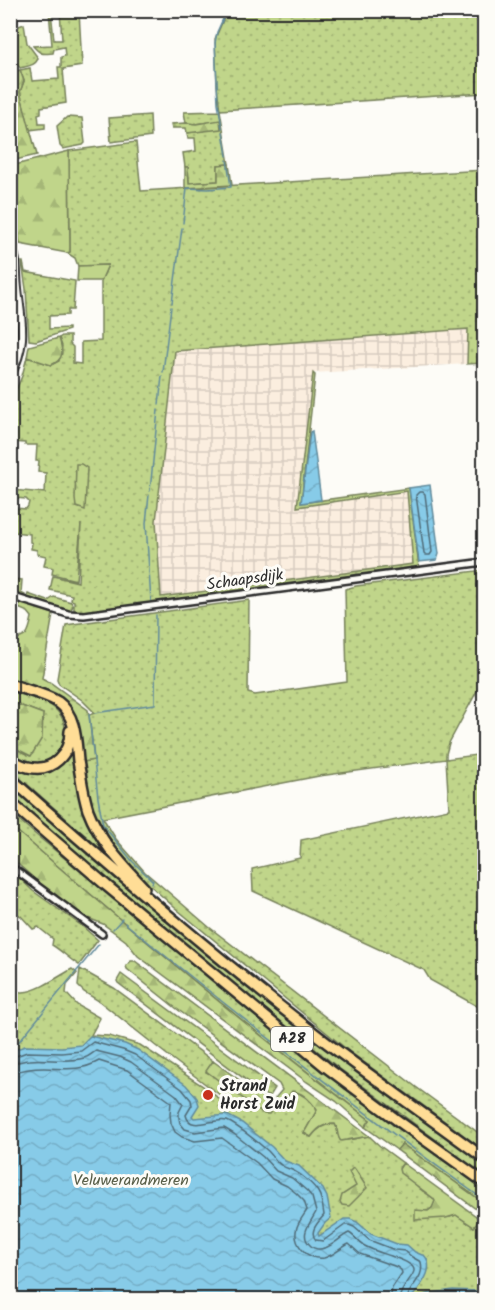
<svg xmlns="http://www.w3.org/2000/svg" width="495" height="1310" font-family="Kalam,sans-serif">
  <defs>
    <pattern id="industrial-grid" width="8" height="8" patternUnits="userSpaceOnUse" patternTransform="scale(1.5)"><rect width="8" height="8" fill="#fbeedf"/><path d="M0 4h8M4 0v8" fill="none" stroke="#d7ccc0"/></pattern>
    <pattern id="grass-dots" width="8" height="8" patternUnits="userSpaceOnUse" patternTransform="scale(1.5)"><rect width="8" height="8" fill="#c0d58a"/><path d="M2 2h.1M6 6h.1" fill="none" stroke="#a5b777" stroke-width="1.8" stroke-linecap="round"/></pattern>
    <pattern id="forest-firs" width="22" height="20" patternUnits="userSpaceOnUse" patternTransform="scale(1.5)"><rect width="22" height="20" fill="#c0d58a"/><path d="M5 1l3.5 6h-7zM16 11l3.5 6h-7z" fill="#a5b777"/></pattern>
    <pattern id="water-waves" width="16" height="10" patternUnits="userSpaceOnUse" patternTransform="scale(1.5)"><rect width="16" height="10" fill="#87cbe8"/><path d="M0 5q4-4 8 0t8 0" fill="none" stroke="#75aec7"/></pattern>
  </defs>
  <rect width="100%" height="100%" fill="#fdfcf7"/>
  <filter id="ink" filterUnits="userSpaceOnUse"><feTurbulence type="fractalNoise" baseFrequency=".0167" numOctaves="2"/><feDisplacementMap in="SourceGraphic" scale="12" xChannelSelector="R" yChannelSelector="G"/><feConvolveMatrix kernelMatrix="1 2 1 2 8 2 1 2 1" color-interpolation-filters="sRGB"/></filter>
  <g filter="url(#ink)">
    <path fill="url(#industrial-grid)" d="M468,329l-1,35 -154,9 -16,134 111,-16 5,73 -253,34 -4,-77 19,-171z"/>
    <path fill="url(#grass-dots)" stroke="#76805a" stroke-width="1.5" d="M49,11h2l3,29h8l-2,-29h19l3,55 -19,3 3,34 -25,4v6l-3,1 1,9h6v5l-15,2 -10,-38 4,-11 -4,-11 10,-2 2,13 27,-2 -1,-12h3v-10l4,-1 -1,-9 -10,2 -1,4c-11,1 -12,2 -20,-7l19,-1z
      M227,11h257v82l-264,17 9,54 -11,1v16l-29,2 -1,-16h-3l-2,-14 13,-2 -1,-13h-7l-1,-5 34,-5 -1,-7 -24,3 -10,-1 -2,-11 36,-1 -3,-25 -2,-47z
      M24,24l3,19 11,15c-2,8 -11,8 -18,10l-9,-12 -1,-28 9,-2z
      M150,115l1,22 -40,5 -2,-24z
      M67,117l15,1 3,25 -2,2 -20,4 -3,-3 -3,-20z
      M136,142l5,49 343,-21v193l-17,1 1,-35 -293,22 -19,170 5,76 252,-33 -6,-73 -110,16 16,-134 2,2 -14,128 108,-15 10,79 -265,36 -80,9v-11l-3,-1 1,-5 -22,-5 3,-14 25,6 3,-58 -5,56 -24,-6 1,-6 -9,-2 2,-10 -9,-2v-4l-6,-1 1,-6 -2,-1v-8l-16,-2 -3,3v-29l4,2 11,1 2,-3 1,-4 -3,-3 -11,-1 -4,3 1,-11 33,3 1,-20 -8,-1 1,-11h-3l1,-16h-12v-2l-12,-1 -1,8h-1v-48l11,-26 5,-19 24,8 8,-4 3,-15 -3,-8 3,-2h8v8l3,3v16l8,1v-22l20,-1v-60l7,-16 -30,1 -3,-8 -8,-5 3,-1 -1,-101z
      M22,262h1l2,10 50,9 -2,29h-5v5l-19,1v13l20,-1v2l-33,11 -7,-1 -3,-51z
      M10,557h4l-1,22 9,1 -1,13 4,2 -1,2 -13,-4z
      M484,570v108l-35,65 -3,11v5l38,-5v256l-54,-30 -6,-10 -171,-79 -1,-22 48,-11 1,-18 148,-31 -3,-50 -127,17 -216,42 13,21 29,33 64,55 207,160 68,50v13l-134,-98 -176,-145 -42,-38 -9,-10 -22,-29 -10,-25 -8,-43 11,-2 -5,-45 6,-2 -13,-13 -23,-16 -2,-5 9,-54 183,-25 -1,93 7,2 92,-13 -2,-93 11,-3z
      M11,691c14,4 31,7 43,17 21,18 13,53 -17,55 -10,0 -18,-5 -26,-9l-1,-8 20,10 13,-42 -32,-12z
      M73,737l9,61 37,67 -108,-95 -1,-8 35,7z
      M10,783l132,114 342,265v13l-144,-106 -204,-164 -125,-109z
      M10,812l25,22 195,160 135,107 119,86v16l-82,-59 -5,6 -32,-23 5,-7c-124,-93 -242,-193 -359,-294z
      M11,870l22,21 49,35 16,14 -19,25c-10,-6 -17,-14 -27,-20l1,-6 -15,-12 -5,2 -12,-13 -10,-6z
      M72,969l5,4 -10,12 -1,8 11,12 23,13 -9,17 18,1 31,9 63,41 27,21 11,4 -70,-53 -72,-57 -15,-9 -6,-6 2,-17 34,19 99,73 -7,11 68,36 9,-5 9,-12c10,2 19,10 25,19l-13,23 7,4c6,-8 13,-14 24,-13 4,5 2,10 5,16 8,1 20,-3 29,-4l11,10 23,17 -3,4 20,22 13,9 2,3c-1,7 -5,10 -11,10l26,6 6,-2 18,12 6,-8 4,4v76h-473l-1,-248 3,-1 -2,-1 -1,-33 2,11c9,-10 6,-25 1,-36 3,0 6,1 10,1 16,-1 36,-16 49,-23z"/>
    <path fill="url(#forest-firs)" stroke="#76805a" stroke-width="1.5" d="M20,70l4,11 -4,11 17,63 -26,6v-89z
      M220,120l1,9 -34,4 -1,-5h-14l-1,-4 15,-1 10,1z
      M69,151l1,101 -3,1 -47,-9 -9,-56v-22z
      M229,164l3,21 -47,3v-21h3l1,16 29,-2v-16z
      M108,265l-7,16h-24l1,-15z
      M11,268c5,25 11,52 7,78 -1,8 -5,16 -7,23z
      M59,338c4,13 6,21 -8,27l-24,-8 2,-11z
      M76,464h5l6,4 -2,42 -9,-3 -1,-8z
      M28,594l20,7 6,-4 17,5 2,4 -3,5 -43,-14z
      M11,599l42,15 -11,64 9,5 37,27 1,5 5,45 -11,2c-4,-19 -3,-43 -17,-57l-55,-24 -1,-42c18,1 19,-7 22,-22l-4,-5 -17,-7z
      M11,702l32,12 -1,24 -11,18 -20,-10z
      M11,826c117,101 235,201 359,294l-5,7 -29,-26 -29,-19 -169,-126 -12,-15 -23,-17 -18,-7 -10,-7 -33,-24 -14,-13 -17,-15z
      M131,961h4l234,175 -28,5c-5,-5 -2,-11 -6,-17 -12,-1 -18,5 -24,13l-7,-4 13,-23c-6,-9 -15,-18 -25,-19l-14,17h-4l-5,6h-5l-58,-43 7,-10 58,42 11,-13 -3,-6 -102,-75 -50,-40 -1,-3z
      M121,974l154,114 -5,8h-3l-149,-113 -1,-2z
      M402,1144l82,59v12l-87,-65z
      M403,1163l77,56 -6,8 -18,-12 -10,3 -31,2v-10l13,1 4,-3 3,-7 -2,-3 -33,-25 -1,-4z
      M353,1168l2,1 12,19 -18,18 -7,-1 -2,-3 2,-7 14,-9 -7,-14z"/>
    <path fill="url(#water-waves)" stroke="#628b9c" stroke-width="1.5" d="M312,431l9,69 -20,3 9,-71z
      M430,485l9,69 -2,6 -18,2 -10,-74z
      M90,1036l35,8 13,6 48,35 11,13 2,7 -7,11 2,2 33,-3 15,8 30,24 13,14 14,5 24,23 4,8 4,21 -6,5 -7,10 1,3 25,-17h6l7,3 14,12 26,10 10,1 8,7 7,3h2c13,14 -5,32 -13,44h-400v-250l3,1 11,-4 37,1 19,-2z
      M453,1290l24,1 7,4v4h-70l12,-5z"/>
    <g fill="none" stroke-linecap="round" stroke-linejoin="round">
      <path stroke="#506b77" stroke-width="1.5" d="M419,492h4l2,2 7,58 -2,3h-4l-2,-2 -8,-58z
        M10,1055l6,1 11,-4 35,1 19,-2 12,-9 30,8 12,5 47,34 9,11 1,5 -6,10c4,18 28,2 41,6 10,4 33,23 41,30 5,5 8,11 13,14 4,3 9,4 13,6 8,4 19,13 24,21 4,6 5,16 6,23 -5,7 -16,16 -8,25l7,1 22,-16h4l5,2 15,13 26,10 10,1 7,6 9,5c4,18 -12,22 -14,38
        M10,1063c8,0 13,-3 20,-3 17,-2 36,3 54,-2 5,-1 8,-5 12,-7l24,6 11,5 45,33 7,9 -4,8v6l1,5 5,6 10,3 29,-4 10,6 29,23 13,14 16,7 15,13 5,6 4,15c-5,10 -18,23 -5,34 3,3 9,4 13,2 9,-2 16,-11 25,-15 6,3 9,9 14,12 8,5 19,8 28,11 5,2 23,7 23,14 1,6 -14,17 -15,30
        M10,1072c8,0 12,-2 19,-3 26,-4 45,6 70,-8l28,9 44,32 -1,12 1,9 4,9 7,5 13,4 27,-3 35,25 15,16 15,7 9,7 8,8 3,9c-3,5 -8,11 -10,17 -5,16 9,33 27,31 9,-2 16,-10 25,-14l11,10 37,13 4,3 1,3 -10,15 -2,12"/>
      <path stroke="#628b9c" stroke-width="1.5" d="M222,128l-4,-25 -3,-60 2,-11 10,-22
        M223,132l4,24
        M183,223l4,-35 21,1 23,-2 -4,-27
        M172,303l10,-75
        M163,372l8,-65
        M159,405l3,-29
        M150,491l8,-81
        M149,495l-3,28 5,79
        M95,713l60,-9 1,-89
        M89,714l9,84 5,27 30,37 20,19 -1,2
        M125,923c117,96 236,189 359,277
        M113,929l9,-10
        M10,1044l6,1 83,-101"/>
      <g stroke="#2b2b2b" stroke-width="10">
        <path id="street" d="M10,596l58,18 16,1 400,-53
          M10,866l92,68"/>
      </g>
      <g stroke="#2b2b2b" stroke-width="11">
        <path id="secondary" d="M10,246c7,10 6,25 7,37 3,37 12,57 -7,93"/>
      </g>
      <g stroke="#2b2b2b" stroke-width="14">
        <path id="highway" d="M10,684c15,6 36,10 48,18 18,13 18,39 20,59 3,16 5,34 10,49 12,32 34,54 56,78
          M10,759c6,3 12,7 18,8 25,6 42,-13 42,-36
          M10,778c103,92 208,181 317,265 52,39 105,77 157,115
          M10,802l97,84 219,181 71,53 87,62"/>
      </g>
      <use href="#street" stroke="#fdfcf7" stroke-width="5"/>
      <use href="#secondary" stroke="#fdfcf7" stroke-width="7"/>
      <use href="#highway" stroke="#ffdd96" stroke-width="9"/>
    </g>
  </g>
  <circle fill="#c8321e" stroke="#fdfcf7" stroke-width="2" cx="208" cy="1095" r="6"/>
  <g text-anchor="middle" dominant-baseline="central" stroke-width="6" stroke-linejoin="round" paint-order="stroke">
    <rect fill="#fdfcf7" stroke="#6a6a68" stroke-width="1.5" x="271" y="1027" width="42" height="24" rx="4.5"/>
    <g font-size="15" font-weight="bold" fill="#2b2b2b">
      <text x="292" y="1039">A28</text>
    </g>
    <g font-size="16" fill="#2b2b2b" stroke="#fdfcf7">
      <text transform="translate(245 580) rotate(-8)">Schaapsdijk</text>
    </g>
    <g font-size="16" font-weight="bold" fill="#2b2b2b" stroke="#fdfcf7" text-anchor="start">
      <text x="220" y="1086">Strand<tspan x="220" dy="18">Horst Zuid</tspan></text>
    </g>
    <g font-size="16" fill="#585e48" stroke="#fdfcf7">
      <text x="131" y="1180">Veluwerandmeren</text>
    </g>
  </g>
  <rect width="495" height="1310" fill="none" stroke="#fdfcf7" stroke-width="36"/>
  <rect x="18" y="18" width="459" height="1274" fill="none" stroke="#2b2b2b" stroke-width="2" filter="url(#ink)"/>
</svg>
